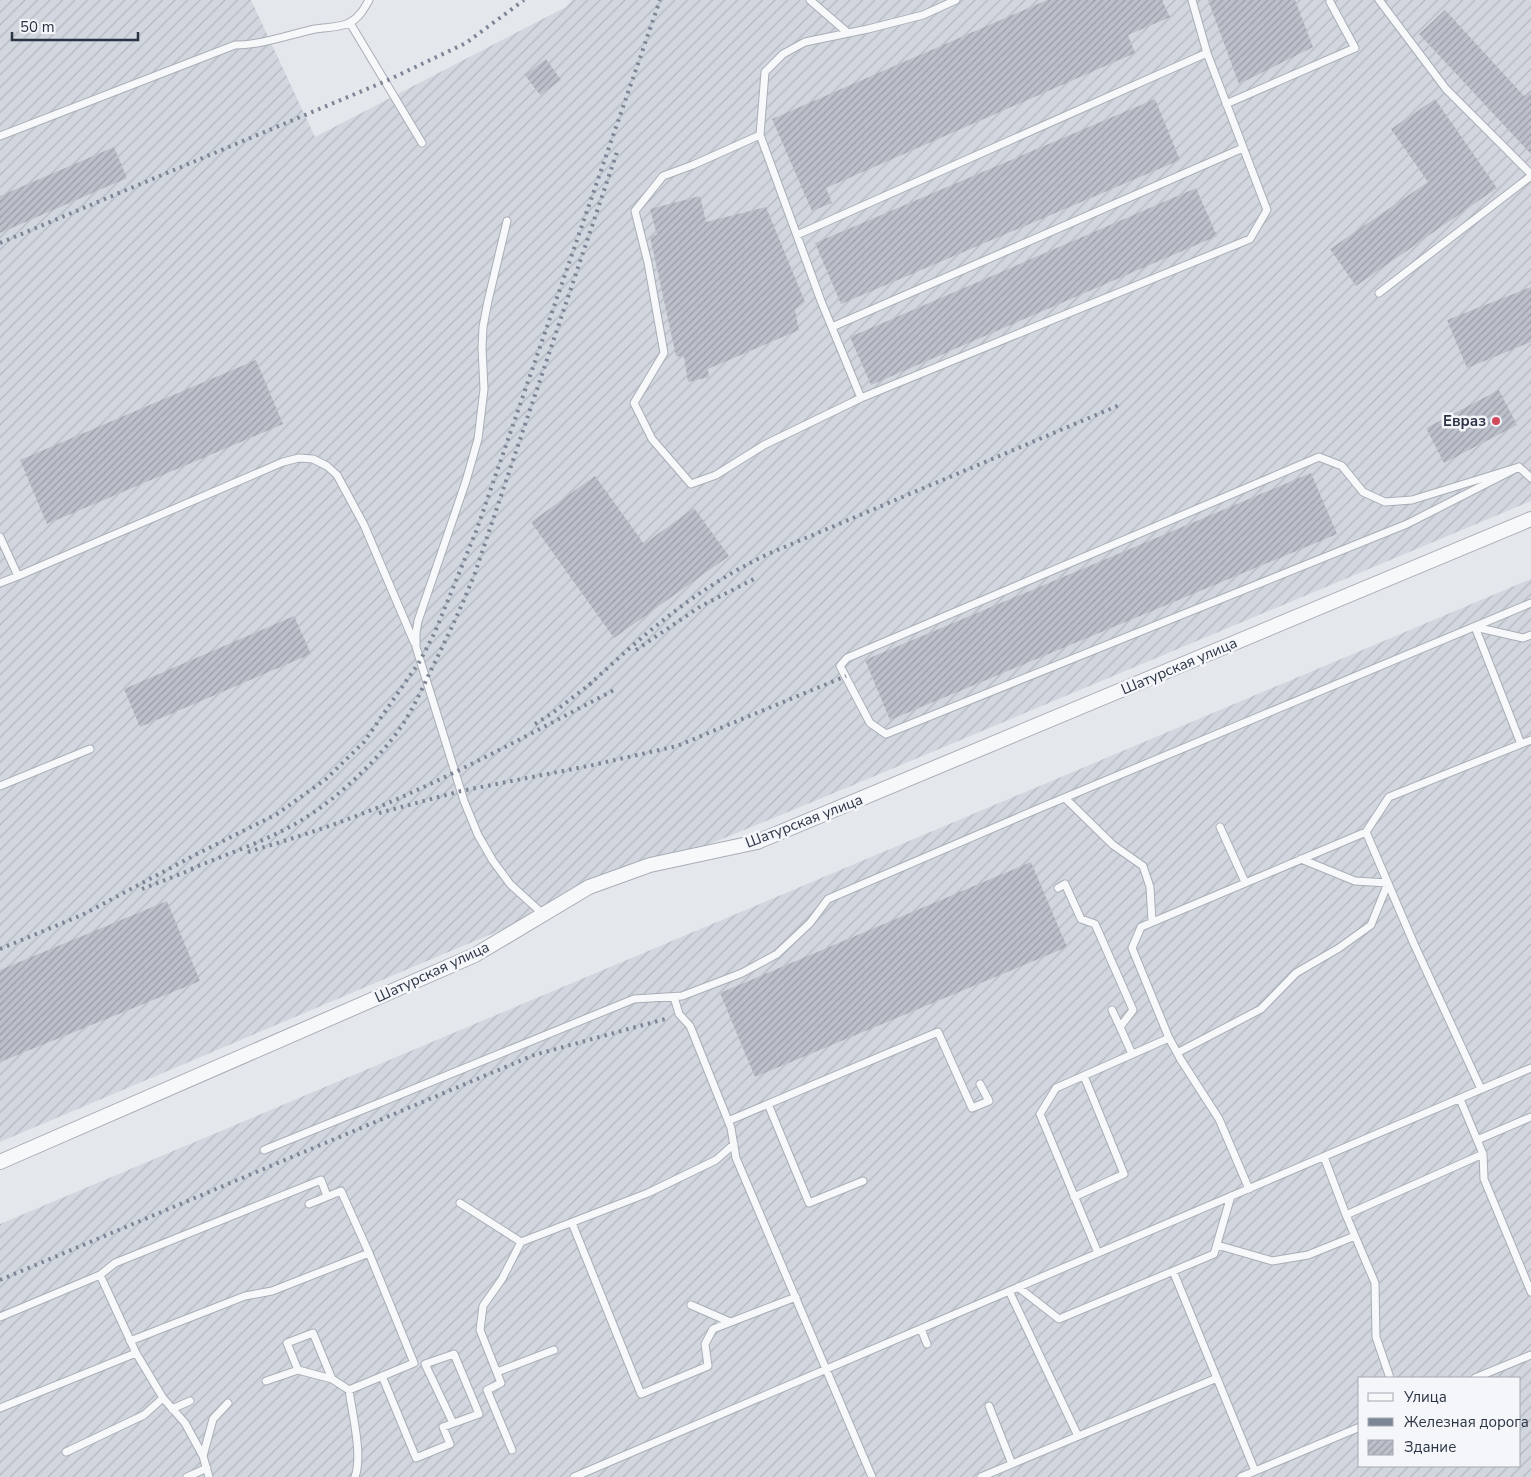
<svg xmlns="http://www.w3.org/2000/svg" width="1531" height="1477" font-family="'Nunito Sans',sans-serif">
  <defs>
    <pattern id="industrial-furrows" width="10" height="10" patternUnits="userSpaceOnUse" patternTransform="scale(1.25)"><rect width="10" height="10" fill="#d2d6de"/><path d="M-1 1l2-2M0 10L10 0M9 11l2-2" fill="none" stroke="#b4b8c0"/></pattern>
    <pattern id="building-hatch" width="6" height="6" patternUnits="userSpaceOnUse" patternTransform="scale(1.25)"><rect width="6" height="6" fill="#bbc0ca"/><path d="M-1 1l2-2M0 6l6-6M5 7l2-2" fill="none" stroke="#989da6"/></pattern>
  </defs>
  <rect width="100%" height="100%" fill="#e4e7ec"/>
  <path fill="url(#industrial-furrows)" fill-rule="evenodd" d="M0,0h251l64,137 251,-130 6,-7h959v501l-680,285 -398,164 -453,192z
    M1531,579v898h-1531v-253zM1360,1378h160v88h-160z"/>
  <path fill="url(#building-hatch)" d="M1047,0h115l8,17 -42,18 7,18 -309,135 6,15 -20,8 -40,-92z
    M1208,0h87l18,47 -74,37z
    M1445,10l79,86 7,-6v64l-112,-120z
    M546,59l15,21 -21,15 -15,-20z
    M1155,99l25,61 -339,144 -26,-61z
    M1435,99l62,89 -141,98 -26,-37 98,-67 -37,-53z
    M114,147l13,31 -127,55v-37z
    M1196,188l21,48 -346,149 -21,-48z
    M700,196l6,26 60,-15 39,95 -10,8 4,20 -91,39 1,8 -21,5 -4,-25 -8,-1 -26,-120 7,-1 -7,-26z
    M1531,287v55l-64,26 -20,-48z
    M256,360l27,64 -236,100 -27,-64z
    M1499,390l18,35 -73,38 -18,-35z
    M1311,473l26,61 -447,186 -25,-60z
    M595,476l49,68 50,-36 35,48 -115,82 -83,-116z
    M294,616l17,38 -171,73 -16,-38z
    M1031,862l36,85 -312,130 -35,-84z
    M167,901l33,80 -200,81v-92z"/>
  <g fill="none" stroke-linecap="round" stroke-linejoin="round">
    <g stroke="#a9aeb7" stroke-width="9">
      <path id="lane" d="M810,0l38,33
        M956,0l-33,15 -55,14 -63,13 -22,12 -18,18 -5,63 61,166 40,97 389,-159 17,-29 -60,-157 -15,-53
        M1379,0l67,89 85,85
        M350,23l72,120
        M1226,104l129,-56 -25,-46
        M760,135l-67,30 -30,11 -28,35 13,52 16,90 -30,50 18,36 39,45 25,-9 48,-30 97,-47
        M0,136l235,-91c27,0 53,-10 80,-16 11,-2 23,-1 34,-6 10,-5 15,-14 20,-23
        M507,221l-19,80 -5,26 -1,21 2,41 -6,50 -12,42 -48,140 -2,12v14l48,154 14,34 15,26 17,23 33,30
        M797,235l410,-182
        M1379,293l152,-117
        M832,327l411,-179
        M1319,457l23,9 21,26 22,10 27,-2 107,-33 -112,57 -521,210 -16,-11 -30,-57 7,-8z
        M1519,467l12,11
        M0,537l18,39 265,-114 16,-4 14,1 14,7 10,9 27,50 50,117
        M0,583l18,-7
        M1521,744l-46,-117 48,11 8,-3
        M0,786l90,-37
        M1065,798l48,47 30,21 7,21 2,34
        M1220,827l25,55
        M1366,832l48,112 67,145
        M1058,888l7,-4 16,35 14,5 38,86 -13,17 12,27
        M674,997l5,17 11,12 41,102 5,30 136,319
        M1112,1010l8,17
        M1177,1053l84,-44 35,-36 43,-25 32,-23 17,-42 -33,-2 -54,-22
        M1460,1099l23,55 1,25 47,113
        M768,1104l41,99 54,-22
        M728,1121l210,-89 34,76 17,-7 -9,-17
        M1477,1140l54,-23
        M264,1150l370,-151 48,-3 60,-23 35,-19 33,-31 18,-24 212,-91 491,-205
        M1324,1157l22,58 29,68 1,54 14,41
        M1249,1189l-30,-70 -38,-59 -12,-22 -37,-90 9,-21 225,-95 23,-35 142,-57
        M1074,1197l50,-23 -40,-98
        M460,1203l61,39 127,-49 68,-33 18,-16
        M1346,1215l137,-61
        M572,1223l69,171 67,-28 -3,-22 8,-15 83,-32
        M1217,1245l55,16 36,-6 47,-19
        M1098,1253l-58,-139 16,-26 113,-50
        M1173,1271l82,200
        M100,1275l15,-12 206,-83 6,16
        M1018,1287l41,32 155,-65 17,-58
        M1009,1291l69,145
        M691,1305l39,17
        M0,1317l100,-42 36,78 -136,55
        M921,1329l6,15
        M130,1341l115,-45 27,-5 97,-38 -28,-62 -32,13
        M136,1353l27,45 22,25 18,33
        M298,1370l34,9
        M497,1372l57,-22
        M382,1376l34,82 34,-14 -7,-17 36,-13 -25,-60 -29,10 28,59
        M1475,1378l56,-23
        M266,1381l32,-11 -11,-27 26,-10 19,46 17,11
        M989,1406l23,58
        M172,1409l18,-8
        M512,1450l-25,-60 14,-7 -21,-53 3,-24 19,-27 19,-37
        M66,1452l78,-37 19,-17
        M187,1477l20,-9
        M209,1477l-6,-21 10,-37 15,-16
        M355,1477c8,-22 -3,-64 -6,-87l65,-27 -45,-110
        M574,1477l957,-409
        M981,1477l236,-99
        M1241,1477l119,-50"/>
    </g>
    <g stroke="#a9aeb7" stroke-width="16">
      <path id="street" d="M0,1162l475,-207 114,-68 61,-22 107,-23 774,-323"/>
    </g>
    <use href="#lane" stroke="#f7f8fa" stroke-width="7"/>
    <use href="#street" stroke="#f7f8fa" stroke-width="14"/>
    <path stroke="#7d8696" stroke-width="4" stroke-dasharray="2.5 5" stroke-linecap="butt" d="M0,243l386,-162 80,-38 58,-43
      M636,650l65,-44 53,-27
      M589,685c57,-53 108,-97 179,-131l354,-150
      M535,724l19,-12 40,-31
      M379,813l82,-22 132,-26 84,-19 169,-70
      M248,852c50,-15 100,-31 147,-52 75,-33 148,-73 221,-111
      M191,869c38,-16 79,-29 114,-51 34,-21 74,-59 96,-91 12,-18 21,-38 30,-57 16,-32 31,-64 44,-97l143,-424
      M142,889l56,-22
      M0,949l82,-34 111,-59 84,-42 49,-35 38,-37 56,-81 15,-29 42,-103 183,-529
      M0,1280l534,-225 131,-36"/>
  </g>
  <circle fill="#d1495b" stroke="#f4f6f9" stroke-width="2" cx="1496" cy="421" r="5"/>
  <g text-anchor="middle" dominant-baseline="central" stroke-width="5" stroke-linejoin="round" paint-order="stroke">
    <g font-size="15" font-weight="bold" fill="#2b3445" stroke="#f4f6f9" text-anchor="end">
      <text x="1486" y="421">Евраз</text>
    </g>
    <g font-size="15" fill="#2b3445" stroke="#f4f6f9">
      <text transform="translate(1179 666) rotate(-23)">Шатурская улица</text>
      <text transform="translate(804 821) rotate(-21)">Шатурская улица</text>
      <text transform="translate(432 972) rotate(-25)">Шатурская улица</text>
    </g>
  </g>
  <rect x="1358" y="1377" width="162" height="90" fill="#f4f6f9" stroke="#a4a8b1"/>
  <rect x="1368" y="1393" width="25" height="8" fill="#f7f8fa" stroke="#a4a8b1"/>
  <text x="1404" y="1402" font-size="15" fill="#2b3445">Улица</text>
  <rect x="1368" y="1418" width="25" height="8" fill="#7d8696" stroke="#a4a8b1"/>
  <text x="1404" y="1427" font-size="15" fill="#2b3445">Железная дорога</text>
  <rect x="1368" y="1440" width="25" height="15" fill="url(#building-hatch)" stroke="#a4a8b1"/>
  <text x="1404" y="1452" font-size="15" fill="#2b3445">Здание</text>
  <path d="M12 32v8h126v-8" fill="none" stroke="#2b3445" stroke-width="2.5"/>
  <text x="20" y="32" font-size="15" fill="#2b3445" stroke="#f4f6f9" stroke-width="4" paint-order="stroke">50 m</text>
</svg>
